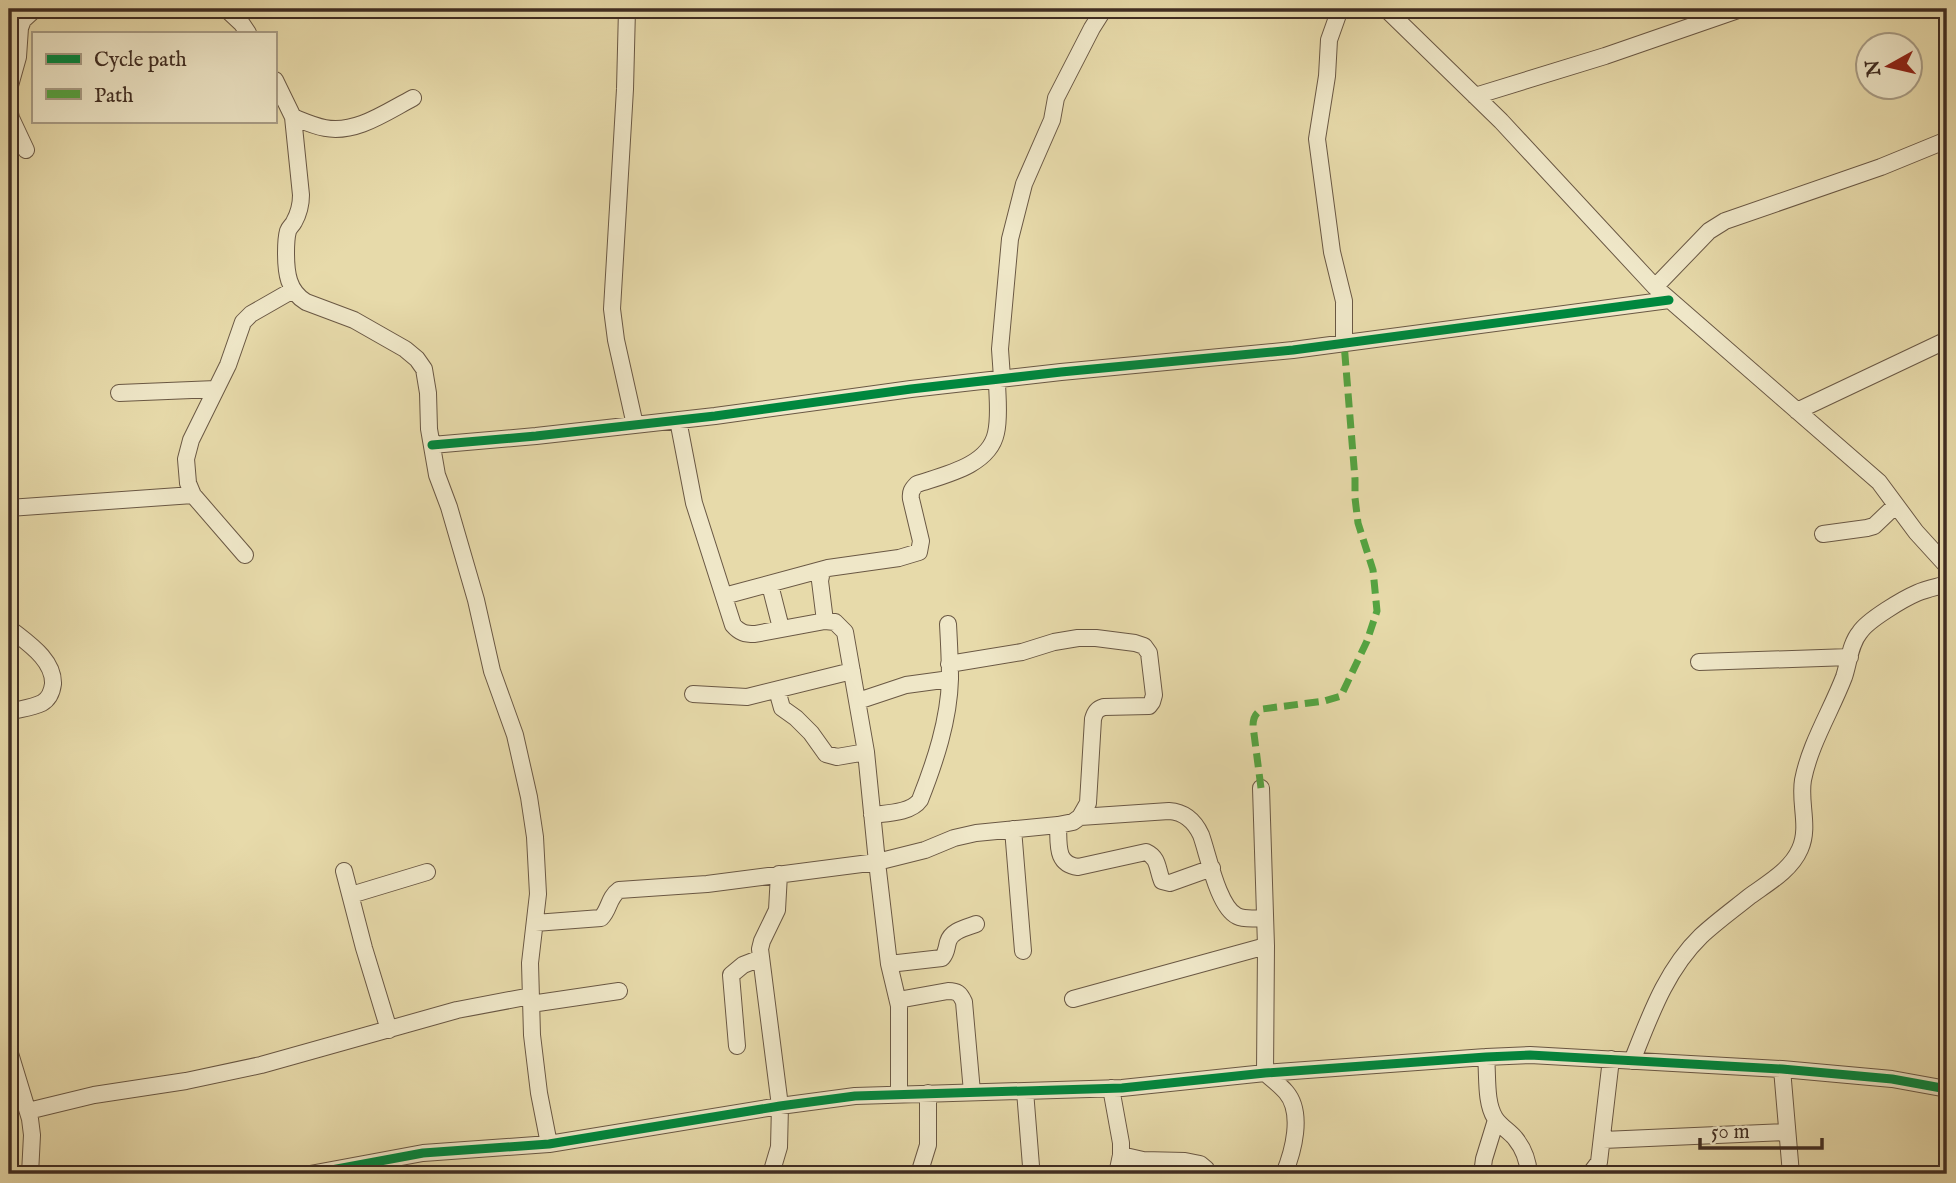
<svg xmlns="http://www.w3.org/2000/svg" width="1956" height="1183" font-family="'IM FELL English',serif">
  <rect width="100%" height="100%" fill="#e7daaa"/>
  <filter id="stains"><feTurbulence type="fractalNoise" baseFrequency=".00286" numOctaves="4"/><feColorMatrix values="0 0 0 0 .2 0 0 0 0 .09 0 0 0 0 .02 0 0 0 .5 -.17"/></filter>
  <radialGradient id="worn" r=".72"><stop offset=".6" stop-color="#630" stop-opacity="0"/><stop offset="1" stop-color="#630" stop-opacity=".3"/></radialGradient>
  <g fill="none" stroke-linecap="round" stroke-linejoin="round">
    <g stroke="#6a5844" stroke-width="18">
      <path id="minor" d="M226,9l16,15 6,9
        M627,9l-2,80 -13,220 4,31 19,85
        M1340,9l-11,31 -2,36 -10,63 15,113 12,49v42
        M1386,9l115,112 154,166 224,195 37,50 31,34
        M275,80l18,37 8,78c0,9 -2,18 -7,27 -2,4 -4,4 -6,9 -2,7 -2,15 -2,22 0,20 2,38 20,49l48,18 51,29 12,10 7,10 4,24 1,36 8,46 12,32 27,93 16,71 23,64 14,62 6,40 3,57 -8,69 2,72 7,58 10,51
        M1475,96l130,-40 136,-47
        M293,117c10,4 21,9 32,11 31,6 61,-16 88,-30
        M26,150l-15,-32 -2,-9v-20l9,-32 2,-29 3,-8 12,-11
        M1655,287l54,-56 16,-10 156,-54 66,-27
        M1002,378l-2,-29 10,-110 14,-55 28,-64 4,-22 36,-70 12,-19
        M119,393l97,-4
        M1797,411l150,-71
        M678,420l16,83 39,122c7,8 12,9 22,9l70,-13 10,1 10,10 21,120 11,110 12,102 10,42v89
        M432,445l104,-9 179,-20 196,-27 150,-17 232,-22 376,-50
        M9,508l184,-13
        M1823,534l44,-6 7,-2 22,-21
        M245,555l-52,-60 -5,-12 -2,-24 5,-19 37,-75 15,-43 8,-8 42,-24
        M770,585l11,43
        M724,596l104,-28
        M825,621l-5,-40 2,-10 6,-3 71,-10 20,-6 2,-11 -10,-42c-1,-7 1,-10 6,-15 27,-9 72,-18 79,-51 4,-17 1,-37 1,-54
        M9,628c17,14 45,31 44,56 -1,8 -4,15 -11,19 -10,5 -23,6 -33,9
        M1699,662l151,-5
        M777,690l5,18 14,10 15,15 15,21 11,3 29,-5
        M693,694l54,3 105,-26
        M858,701l48,-16 44,-6
        M1261,788l5,158 -1,127c7,6 15,12 21,19 18,21 7,60 -2,82
        M872,815c15,-2 39,-2 48,-15 15,-38 29,-80 30,-121 0,-18 -1,-37 -2,-55
        M1080,817l89,-6c16,1 26,11 32,24 7,19 17,72 36,81 8,4 19,2 28,2
        M1058,825c1,19 -3,39 20,42l68,-15c13,6 11,17 16,29l8,2 42,-15
        M1013,829l10,122
        M344,871l20,77 25,82
        M351,895l76,-23
        M535,923l66,-5c9,-9 7,-20 18,-28l88,-6 170,-22 48,-12 29,-12 22,-5 82,-8 15,-3 7,-5 8,-14 5,-84c2,-7 4,-10 11,-12l45,-1 3,-4 2,-7 -5,-42 -5,-7 -9,-3 -39,-5h-18l-24,4 -32,10 -73,12
        M889,964l53,-6c5,-6 4,-9 6,-16 3,-11 17,-14 28,-18
        M1073,999l193,-53
        M898,1000l50,-9c9,0 12,2 16,11l8,90
        M531,1004l88,-13
        M737,1046l-6,-71 12,-10 18,-7
        M9,1050l21,69 2,16 -2,39
        M1486,1057c2,19 -1,45 9,61 5,8 14,13 20,20 9,11 13,23 14,36
        M1632,1061c18,-45 34,-91 69,-125 15,-14 33,-27 49,-40 18,-13 41,-26 50,-47 10,-22 -1,-46 3,-69 7,-36 28,-69 41,-103 5,-15 6,-33 16,-45 8,-12 43,-33 57,-39 9,-4 20,-6 30,-9
        M1782,1069l9,105
        M1111,1088l10,55v12l-4,19
        M1025,1091l6,75
        M28,1111l66,-16 92,-14 75,-16 196,-55 74,-14
        M1603,1140l184,-8
        M1121,1155l22,5 42,1 15,3 6,5 2,5
        M9,1172l1,2
        M310,1174l113,-21 126,-9 231,-38 75,-10 267,-8 143,-15 221,-16 44,-2 252,14 110,10 55,10
        M771,1174l8,-27 1,-41 -20,-157 2,-8 15,-31 2,-36
        M919,1174l9,-29v-52
        M1482,1174l2,-15 12,-39
        M1590,1174l9,-12 12,-103"/>
    </g>
    <use href="#minor" stroke="#efe7c8" stroke-width="16"/>
    <path stroke="#54a441" stroke-width="7" stroke-dasharray="14 7" stroke-linecap="butt" d="M1261,788l-8,-62c0,-9 2,-12 9,-17l62,-8 17,-5 26,-55 10,-30 -4,-41 -15,-47 -3,-25v-19l-11,-136"/>
    <g stroke="#efe7c8" stroke-width="13">
      <path id="cycleway" d="M432,445l104,-9 179,-20 196,-27 150,-17 232,-22 376,-50
        M310,1174l113,-21 126,-9 231,-38 75,-10 267,-8 143,-15 221,-16 44,-2 252,14 110,10 55,10"/>
    </g>
    <use href="#cycleway" stroke="#00873e" stroke-width="9"/>
  </g>
  <rect width="1956" height="1183" fill="none" stroke="#e7daaa" stroke-width="35"/>
  <rect x="10" y="10" width="1935" height="1162" fill="none" stroke="#402d22" stroke-width="3.5"/>
  <rect x="18" y="18" width="1921" height="1148" fill="none" stroke="#402d22" stroke-width="2"/>
  <rect x="32" y="32" width="245" height="91" fill="#efe7c8" stroke="#a99d86" stroke-width="2"/>
  <rect x="46" y="54" width="35" height="10" fill="#00873e" stroke="#a99d86" stroke-width="2"/>
  <text x="94" y="66" font-size="21" fill="#402d22">Cycle path</text>
  <rect x="46" y="89" width="35" height="10" fill="#54a441" stroke="#a99d86" stroke-width="2"/>
  <text x="94" y="102" font-size="21" fill="#402d22">Path</text>
  <g transform="translate(1889 66) rotate(262)"><circle r="33" fill="#efe7c8" stroke="#a99d86" stroke-width="2"/>
  <path d="M0-5L12 26L0 18L-12 26Z" fill="#8f2418"/>
  <text y="-10" font-size="19" font-weight="bold" text-anchor="middle" fill="#402d22">N</text>
  </g>
  <path d="M1700 1138v10h122v-10" fill="none" stroke="#402d22" stroke-width="3.5"/>
  <text x="1711" y="1138" font-size="21" fill="#402d22" stroke="#efe7c8" stroke-width="5" paint-order="stroke">50 m</text>
  <rect width="100%" height="100%" filter="url(#stains)"/>
  <rect width="100%" height="100%" fill="url(#worn)"/>
</svg>
